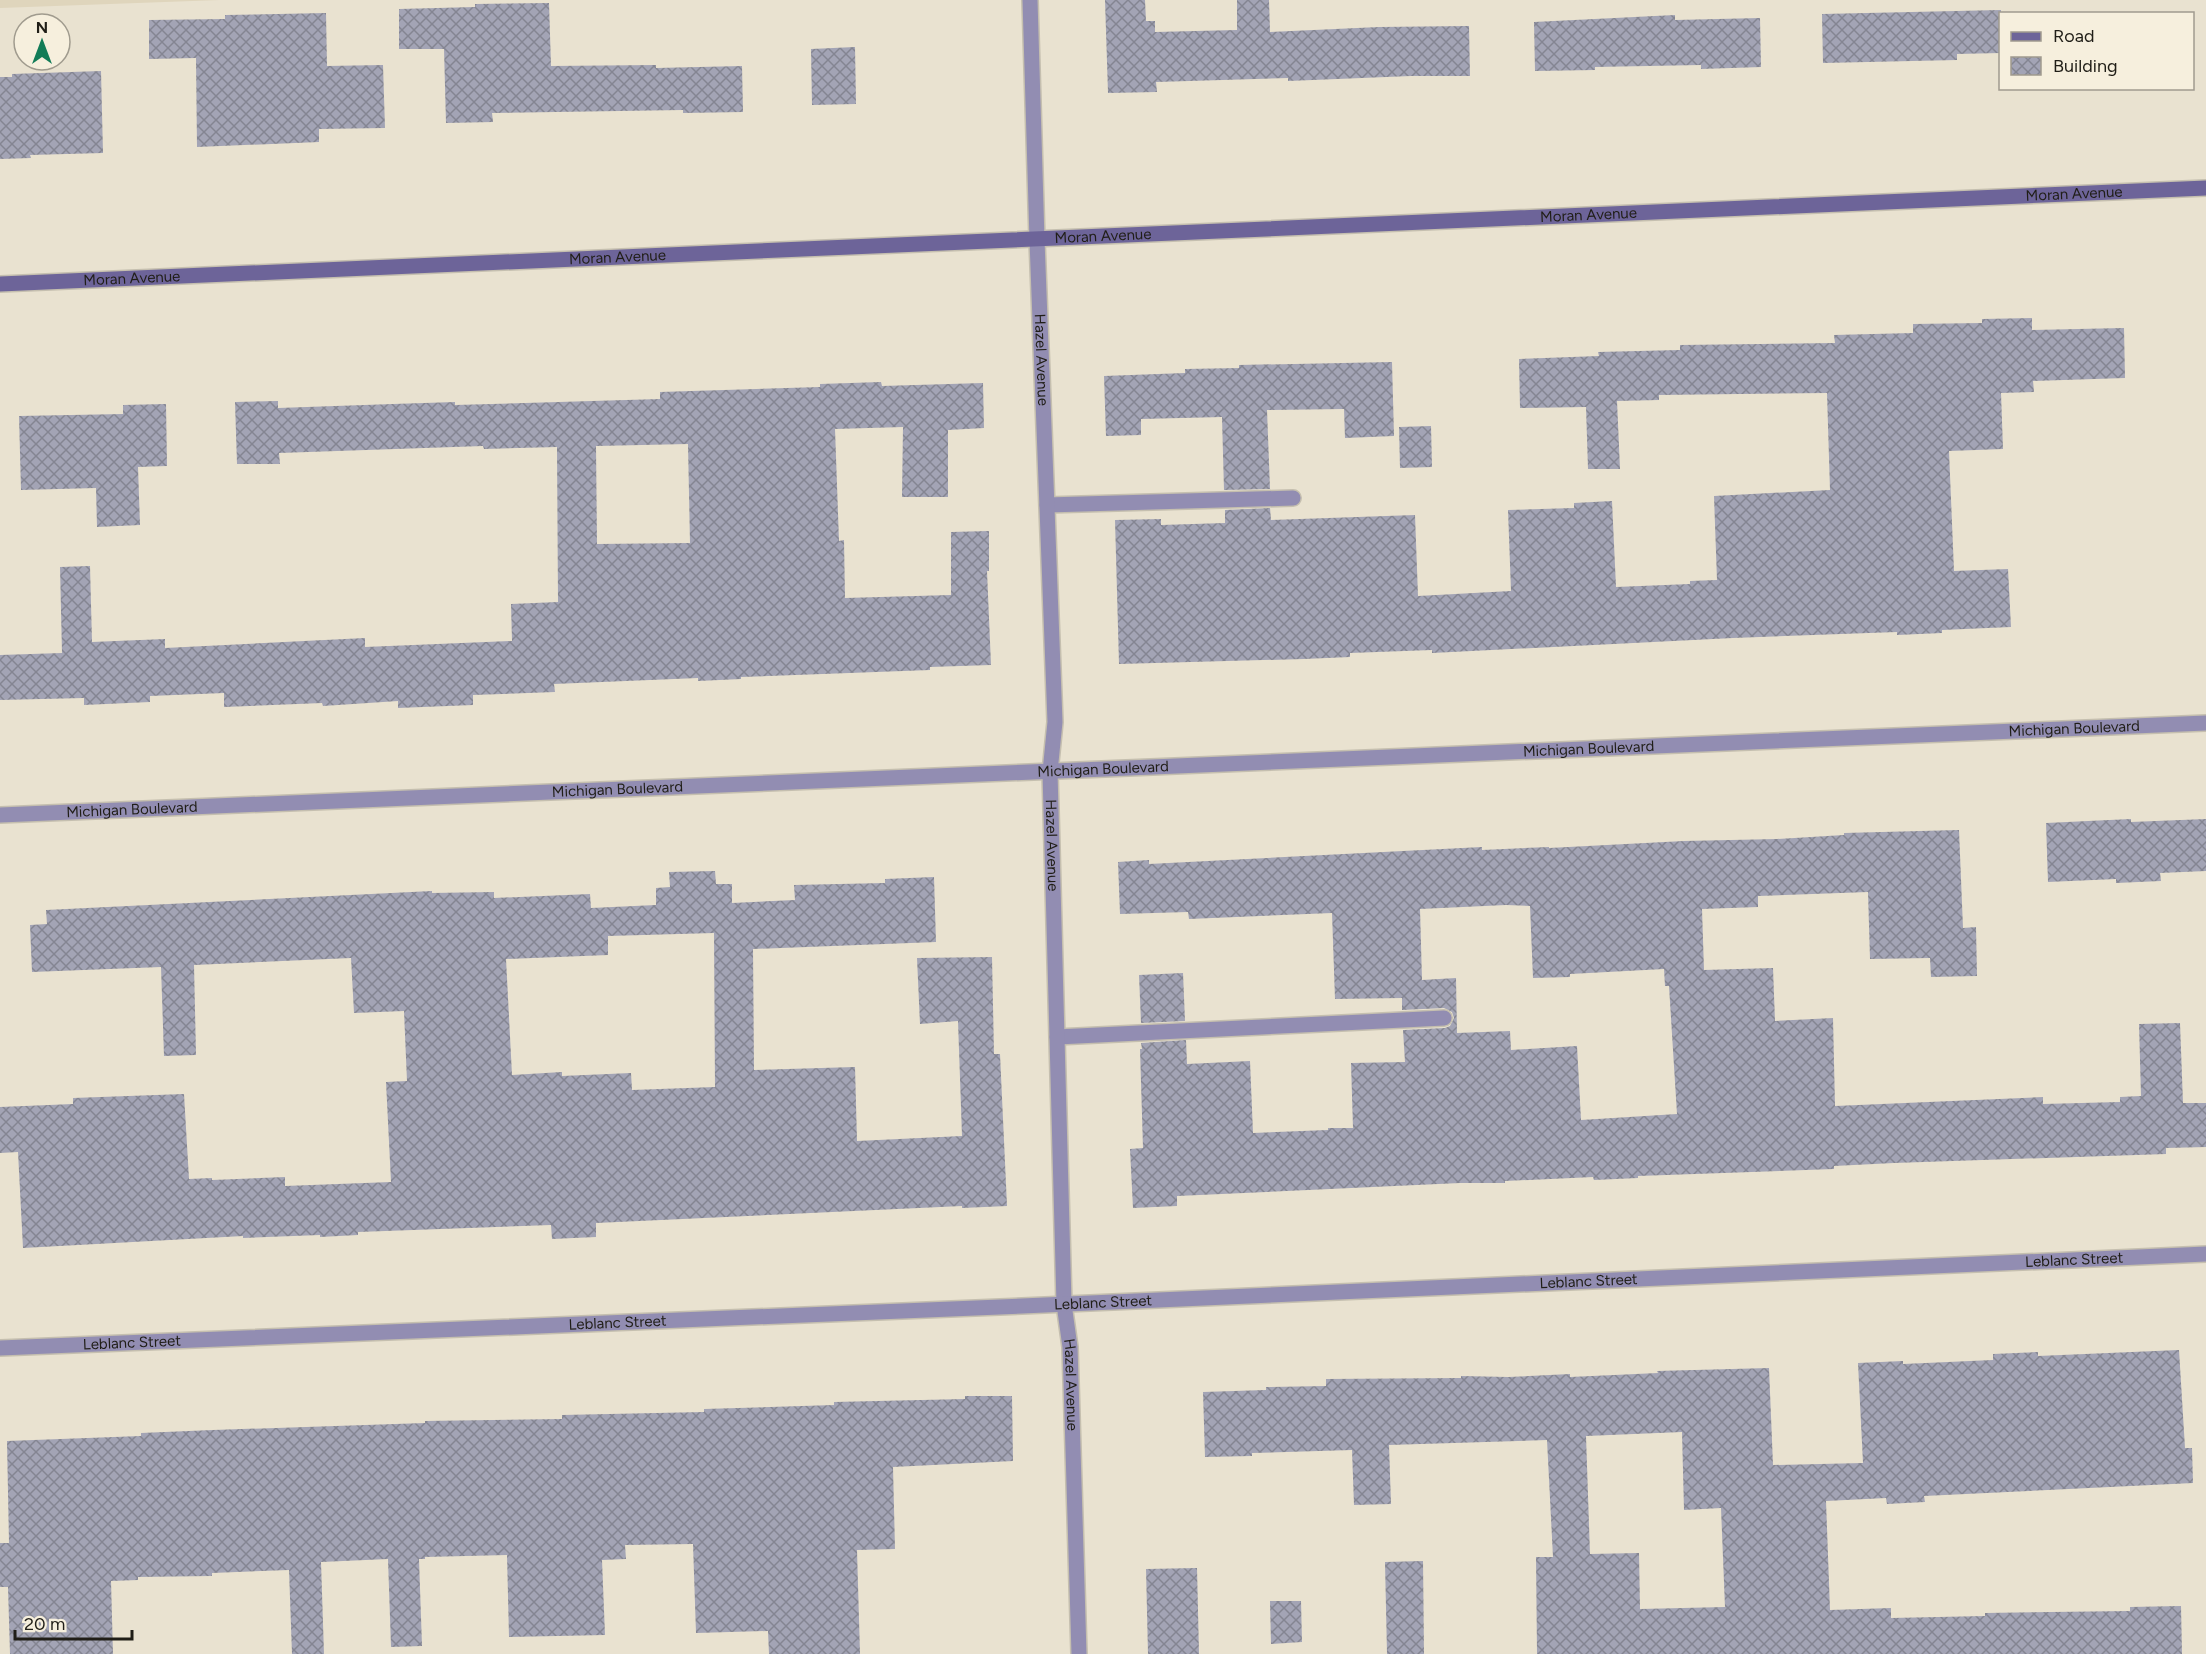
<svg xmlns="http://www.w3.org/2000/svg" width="2206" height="1654" font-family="Figtree,sans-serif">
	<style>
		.built { fill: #dfd5bc }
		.building { fill: url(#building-cross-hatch); fill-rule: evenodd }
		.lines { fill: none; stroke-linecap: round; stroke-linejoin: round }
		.lane-casing { stroke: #c5bfaf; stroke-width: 18 }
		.street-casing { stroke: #c5bfaf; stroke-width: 18 }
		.secondary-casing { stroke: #c5bfaf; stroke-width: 18 }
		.lane { stroke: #928db2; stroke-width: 15 }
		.street { stroke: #928db2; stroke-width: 15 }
		.secondary { stroke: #6d6499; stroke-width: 15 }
		.labels { text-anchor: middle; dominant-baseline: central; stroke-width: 4.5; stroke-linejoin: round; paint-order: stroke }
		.street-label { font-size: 15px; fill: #201e17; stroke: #f6efdd }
	</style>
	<defs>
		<pattern id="building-cross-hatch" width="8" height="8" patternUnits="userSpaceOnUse" patternTransform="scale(1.5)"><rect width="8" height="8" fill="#a3a4b5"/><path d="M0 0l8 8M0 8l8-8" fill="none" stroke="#848592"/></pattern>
	</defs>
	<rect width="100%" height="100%" fill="#e9e2d0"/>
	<path class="built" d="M0,0H220L0,8Z"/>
	<g class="building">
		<path d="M1105,0H1145L1146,21H1155V32L1237,30V0H1269L1270,32L1379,27L1469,26L1470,76H1411L1288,81V78L1156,82L1157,92L1108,93Z"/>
		<path d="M549,3L551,66L656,65V68L742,66L743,112L683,113V110L492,113L493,122L446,123L444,49H399V9L475,7V4Z"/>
		<path d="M2001,10V53L1957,54V60L1823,63L1822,14Z"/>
		<path d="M326,13L327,66L383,65L385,128L319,129V142L197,147L196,58L149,59V20L225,19V15Z"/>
		<path d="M1675,15V20L1760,18L1761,67L1701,69V65L1595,67V70L1535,71L1534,22Z"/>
		<path d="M855,47L856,104L812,105L811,49Z"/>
		<path d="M101,71L103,153L30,155L31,158L0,159V77H12V74Z"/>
		<path d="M2032,318V330L2124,328L2125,378L2033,381L2034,392L2001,393L2003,449L1949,451L1954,571L2008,569L2011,627L1942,630V633L1897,635V632L1733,638L1432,653V650L1350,653V657L1304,659L1119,664L1115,520L1161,519V525L1225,523V510L1270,508L1271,520L1415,515L1418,596L1511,591L1508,510L1574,508V503L1612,501L1616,587L1690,584V581L1717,580L1714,496L1830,490L1827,393L1659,395V400L1617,401L1620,469H1588L1586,407L1520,408L1519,359L1599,356L1598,352L1680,350V345L1835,343L1834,335L1913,333V324L1982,323V319Z"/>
		<path d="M1392,362L1394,436L1345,438L1344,409L1267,410L1270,489L1224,490L1222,417L1141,419V435L1106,436L1104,376L1185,373V369L1239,368V365Z"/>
		<path d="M881,382L882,386L983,383L984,428L948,430V497H902L903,427L835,429L839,541L844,540L845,598L951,595V532L989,531V571H987L991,665L930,667V670L741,677V679L698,681V678L554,684L555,692L473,695V705L398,708V701L323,706L322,703L224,707V693L150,696V702L84,705V698L0,700V655L62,653L60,567L90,566L92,642L165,639V648L365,638V647L512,641L511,604L558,602L557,447L484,449L483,446L279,453L280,464H237L235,402L278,401V408L393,404L455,402V405L660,399V392L820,387V384ZM688,444L690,543L597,544L596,446Z"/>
		<path d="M166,404L167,466L138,467L140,525L97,527L96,488L21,490L19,416L123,414V405Z"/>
		<path d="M1431,426L1432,467L1400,468L1399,427Z"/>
		<path d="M2131,819V822L2206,819V871L2160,873L2161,881L2116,883V879L2048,882L2046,823Z"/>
		<path d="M1959,830L1963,928L1976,927L1977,976L1931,977L1930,958L1870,959L1868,892L1758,896V907L1702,909L1704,970L1773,968L1775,1021L1833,1018L1835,1106L2043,1097V1104L2120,1102V1097L2141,1096L2139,1024L2180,1023L2183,1103H2206V1147L2166,1148V1154L1894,1163L1834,1166V1169L1638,1176V1178L1594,1180L1593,1177L1505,1181V1183H1460L1177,1196V1206L1133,1208L1130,1149L1143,1148L1140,1049H1142L1141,1043L1186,1040L1187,1064L1250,1061L1253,1133L1328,1130V1128H1353L1351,1063L1405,1062L1403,1030L1445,1028L1450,1026L1454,1018L1452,1012L1444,1008L1402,1010V998L1335,999L1332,913L1189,919L1188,912L1120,914L1118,862L1149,860V864L1482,847V850L1549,847V848L1684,841L1777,839L1844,835V833ZM1506,905L1530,906L1533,978L1570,977V974L1664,969L1665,986H1669L1677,1114L1581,1120L1577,1046L1511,1050L1510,1031L1457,1033L1456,978L1422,980L1420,909Z"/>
		<path d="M715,871L716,884H732V903L795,900L794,885L885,883V879L934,877L936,942L753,949L754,1070L855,1067L857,1141L962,1136L958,1021L920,1024L917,958L992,957L994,1054H1000L1007,1206L962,1208V1206L596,1223V1237L552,1239L551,1225L358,1232V1235L320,1237V1235L243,1238V1236L23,1248L18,1152L0,1153V1107L73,1104V1098L184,1094L189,1179L212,1178V1180L285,1177V1186L391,1182L386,1082L407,1081L404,1011L354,1013L351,958L194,965L196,1055L164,1056L161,967L32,972L30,925L47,924L46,910L432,891V893L494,892V898L590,894L591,908L656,905V888L670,887L669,872ZM714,933L715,1087L632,1090L631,1073L562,1076V1072L512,1075L506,959L608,955V936Z"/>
		<path d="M1183,973L1185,1021L1141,1023L1139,975Z"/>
		<path d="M2179,1350L2185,1448H2192L2193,1483L1924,1496L1925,1502L1887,1504L1886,1498L1826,1501L1830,1610L1891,1608V1618L1985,1616V1613L2130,1611V1607L2181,1606L2182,1654H1537L1536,1557H1553L1547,1440L1389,1445L1391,1504L1354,1505L1352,1450L1252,1453V1456L1205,1457L1203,1392L1266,1390V1387L1326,1386V1379L1461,1378V1376L1508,1377L1570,1374V1377L1658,1373L1657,1371L1769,1368L1773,1465L1863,1463L1858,1363L1903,1361V1364L1993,1360V1354L2038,1352V1356ZM1682,1432L1684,1510L1721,1508L1725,1607L1640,1609L1639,1553L1590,1554L1586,1436Z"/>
		<path d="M965,1396H1012L1013,1461L893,1467L895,1549L857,1550L860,1654H769L768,1631L696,1633L693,1544L625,1545L626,1559L602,1560L605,1635L509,1637L507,1555L425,1557V1559H419L422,1646L391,1647L388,1559L321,1562L324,1654H292L289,1570L212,1573V1576L138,1577V1580L111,1581L113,1654H10L8,1587H0V1543H9L7,1441L141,1436V1433L213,1430L425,1423V1421L562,1419V1415L704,1412V1409L834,1405V1402L965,1399Z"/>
		<path d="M1423,1561L1424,1654H1387L1385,1562Z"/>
		<path d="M1197,1568L1199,1654H1148L1146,1569Z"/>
		<path d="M1270,1601H1301L1302,1642L1271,1644Z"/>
	</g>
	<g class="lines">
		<defs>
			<g id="lane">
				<path d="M1047,505L1293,498"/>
				<path d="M1057,1037L1444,1018"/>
			</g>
			<g id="street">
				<path id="s1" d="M1030,0L1037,240L1055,722L1050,772L1064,1304L1070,1347L1079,1654"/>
				<path id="s2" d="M0,815L2206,723"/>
				<path id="s3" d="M0,1348L1022,1306L2206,1254"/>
			</g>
			<g id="secondary">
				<path id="s4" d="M0,284L2206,188"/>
			</g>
		</defs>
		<use href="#lane" class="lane-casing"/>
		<use href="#street" class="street-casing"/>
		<use href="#secondary" class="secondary-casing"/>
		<use href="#lane" class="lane"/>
		<use href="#street" class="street"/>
		<use href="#secondary" class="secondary"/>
	</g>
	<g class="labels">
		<g class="street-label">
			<text stroke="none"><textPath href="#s4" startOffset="2076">Moran Avenue</textPath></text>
			<text stroke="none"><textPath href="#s4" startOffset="1590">Moran Avenue</textPath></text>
			<text stroke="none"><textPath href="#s4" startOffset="1104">Moran Avenue</textPath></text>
			<text stroke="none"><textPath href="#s4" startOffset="618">Moran Avenue</textPath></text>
			<text stroke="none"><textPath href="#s4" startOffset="132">Moran Avenue</textPath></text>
			<text stroke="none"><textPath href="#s1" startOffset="360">Hazel Avenue</textPath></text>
			<text stroke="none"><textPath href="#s2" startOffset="2076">Michigan Boulevard</textPath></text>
			<text stroke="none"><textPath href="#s2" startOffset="1590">Michigan Boulevard</textPath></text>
			<text stroke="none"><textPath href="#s2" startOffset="1104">Michigan Boulevard</textPath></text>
			<text stroke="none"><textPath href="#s2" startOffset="618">Michigan Boulevard</textPath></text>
			<text stroke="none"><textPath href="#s2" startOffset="132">Michigan Boulevard</textPath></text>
			<text stroke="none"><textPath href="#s1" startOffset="846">Hazel Avenue</textPath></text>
			<text stroke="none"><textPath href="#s3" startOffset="2076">Leblanc Street</textPath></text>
			<text stroke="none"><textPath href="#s3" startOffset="1590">Leblanc Street</textPath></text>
			<text stroke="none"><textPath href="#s3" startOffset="1104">Leblanc Street</textPath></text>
			<text stroke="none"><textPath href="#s3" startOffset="618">Leblanc Street</textPath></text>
			<text stroke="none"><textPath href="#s3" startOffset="132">Leblanc Street</textPath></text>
			<text stroke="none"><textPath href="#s1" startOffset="1386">Hazel Avenue</textPath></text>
		</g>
	</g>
	<rect x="1999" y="12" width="195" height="78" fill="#f6efdd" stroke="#a09b8e" stroke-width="1.5"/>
	<rect x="2011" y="32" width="30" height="9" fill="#6d6499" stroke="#a09b8e" stroke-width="1.5"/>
	<text x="2053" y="42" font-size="18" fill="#201e17">Road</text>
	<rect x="2011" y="57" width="30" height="18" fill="url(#building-cross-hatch)" stroke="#a09b8e" stroke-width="1.5"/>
	<text x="2053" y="72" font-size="18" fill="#201e17">Building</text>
	<g transform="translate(42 42)"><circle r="28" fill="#f6efdd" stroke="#a09b8e" stroke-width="1.5"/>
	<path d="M0-4.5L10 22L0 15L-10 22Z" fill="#127c57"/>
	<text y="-9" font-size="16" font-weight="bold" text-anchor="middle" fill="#201e17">N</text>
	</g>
	<path d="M15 1630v9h117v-9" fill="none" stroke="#201e17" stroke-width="3"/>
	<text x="24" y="1630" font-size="18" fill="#201e17" stroke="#f6efdd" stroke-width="4.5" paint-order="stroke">20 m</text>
</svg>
